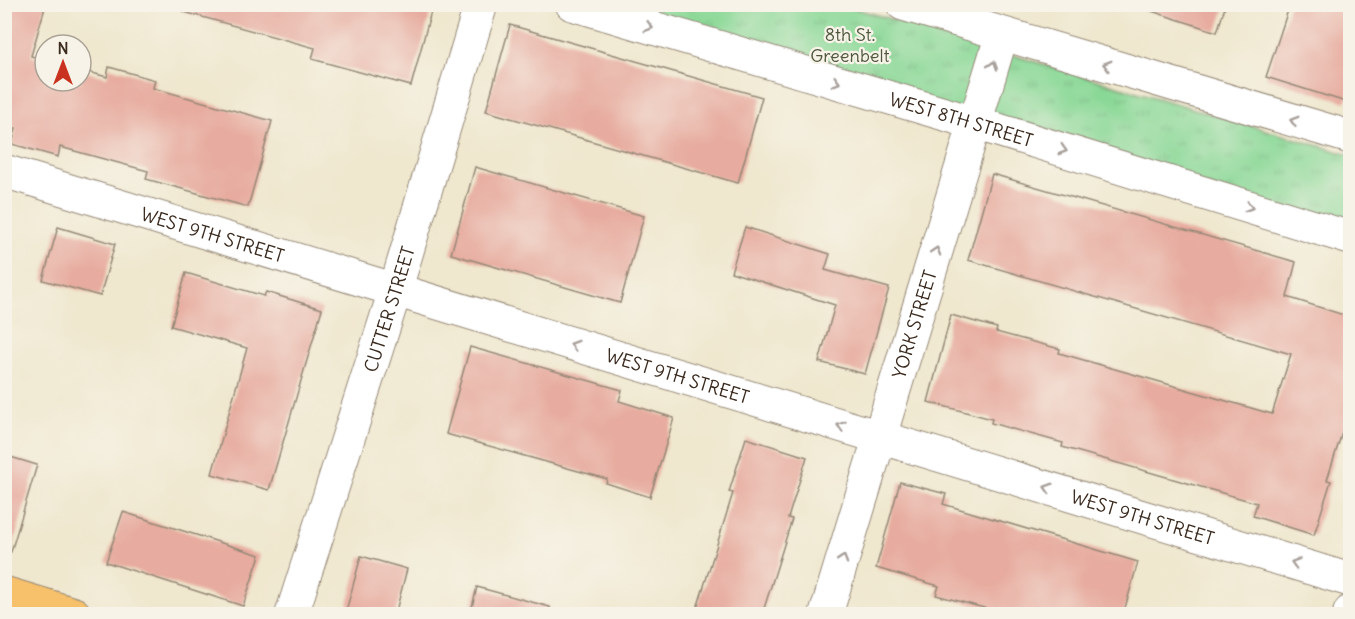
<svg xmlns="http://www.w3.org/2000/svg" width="1355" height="619" font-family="Delius,sans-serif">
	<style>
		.park { fill: url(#park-tufts); stroke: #62815a; stroke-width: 1.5 }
		.building { fill: #e7ab9f }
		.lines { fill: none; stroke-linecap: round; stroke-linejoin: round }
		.minor-casing { stroke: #958876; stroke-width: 35 }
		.major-casing { stroke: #958876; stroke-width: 35 }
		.minor { stroke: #fff; stroke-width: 33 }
		.major { stroke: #f7c06b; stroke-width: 33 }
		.oneway { stroke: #a79f9a }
		.labels { text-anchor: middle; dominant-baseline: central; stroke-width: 4.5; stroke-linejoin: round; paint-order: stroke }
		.park-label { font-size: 18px; fill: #4e563c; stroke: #f7f3e8 }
		.street-label { font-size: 18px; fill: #3b2a1e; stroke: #f7f3e8 }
	</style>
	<defs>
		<pattern id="park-tufts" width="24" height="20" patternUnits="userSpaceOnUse" patternTransform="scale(1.5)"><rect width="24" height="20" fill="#89d896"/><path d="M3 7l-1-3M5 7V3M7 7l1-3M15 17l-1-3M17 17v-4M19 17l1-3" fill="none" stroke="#77ba81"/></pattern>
	</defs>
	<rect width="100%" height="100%" fill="#f7f3e8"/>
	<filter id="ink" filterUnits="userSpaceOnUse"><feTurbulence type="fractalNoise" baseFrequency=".0167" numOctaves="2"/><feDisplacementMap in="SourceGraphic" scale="12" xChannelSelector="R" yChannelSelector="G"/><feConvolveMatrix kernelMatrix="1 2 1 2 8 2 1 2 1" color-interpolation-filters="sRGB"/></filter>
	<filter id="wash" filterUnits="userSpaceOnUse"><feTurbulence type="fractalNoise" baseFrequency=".008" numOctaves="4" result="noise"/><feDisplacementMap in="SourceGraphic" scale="24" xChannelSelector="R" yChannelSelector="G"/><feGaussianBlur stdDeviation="1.35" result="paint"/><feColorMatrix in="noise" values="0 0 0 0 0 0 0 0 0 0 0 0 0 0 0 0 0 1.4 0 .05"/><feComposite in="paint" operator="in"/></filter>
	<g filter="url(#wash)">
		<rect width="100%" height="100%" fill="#efe7ce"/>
		<path class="park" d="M582,5H843L1350,155V227Z"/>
		<g id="blocks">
			<g class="building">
				<path d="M4,4H46L31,56L45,60V81H81V70L107,77L109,67L155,80L153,88L272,121L248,207L146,179L148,171L60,147L58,157L12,144L16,128L4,125Z"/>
				<path d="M185,4H433L411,86L312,59L315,48L184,12Z"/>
				<path d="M1149,4H1226L1217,32L1148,10Z"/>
				<path d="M1290,4H1340L1350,8V86L1346,102L1266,77Z"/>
				<path d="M510,25L762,97L738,183L486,111Z"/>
				<path d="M475,167L644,216L620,303L451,254Z"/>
				<path d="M992,174L1296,262L1287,297L1350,317V421L1346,420L1327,480L1331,481L1314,535L1253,516L1257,503L1062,447L1063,443L991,423L992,419L928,402L951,315L997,328L996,332L1060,349L1059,353L1272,414L1291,354L968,260Z"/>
				<path d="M58,227L115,244L100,296L43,280Z"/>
				<path d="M745,227L830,254L825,270L889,288L865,374L819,362L835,305L731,272Z"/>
				<path d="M186,273L264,296L266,292L322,309L269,490L212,474L247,348L171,326Z"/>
				<path d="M470,347L622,390L619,401L674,418L650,497L606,483L607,479L446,434Z"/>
				<path d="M746,438L807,457L788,518L792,519L762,615H695L733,493L729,492Z"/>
				<path d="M4,455L37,465L11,552L4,551Z"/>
				<path d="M900,482L946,494L943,504L1138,562L1123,615H1010L936,595L939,586L876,568Z"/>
				<path d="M123,512L260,555L243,606L106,562Z"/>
				<path d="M361,556L407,569L395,615H345Z"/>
				<path d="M477,587L550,607L549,615H470Z"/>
			</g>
		</g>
	</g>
	<g filter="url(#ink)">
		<use href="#blocks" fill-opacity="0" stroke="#958876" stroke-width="1.5"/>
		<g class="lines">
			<defs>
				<g id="minor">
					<path id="s1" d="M572,4L975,123L1350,238"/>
					<path d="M903,4L1350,137"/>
					<path id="s2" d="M4,171L1350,580"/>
					<path id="s3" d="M292,614L395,291L481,4"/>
					<path id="s4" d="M826,614L1002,34"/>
					<path d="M1350,614V612"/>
				</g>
				<path id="major" d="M4,593L74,614"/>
			</defs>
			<use href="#minor" class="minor-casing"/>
			<use href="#major" class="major-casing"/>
			<use href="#minor" class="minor"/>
			<use href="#major" class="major"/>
		</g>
		<defs><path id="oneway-chevron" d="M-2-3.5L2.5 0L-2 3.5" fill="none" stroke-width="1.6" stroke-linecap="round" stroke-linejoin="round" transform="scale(1.5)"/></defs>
		<g class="oneway">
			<use href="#oneway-chevron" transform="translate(649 27) rotate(16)"/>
			<use href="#oneway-chevron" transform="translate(993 65) rotate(-72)"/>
			<use href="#oneway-chevron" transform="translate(1107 65) rotate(-164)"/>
			<use href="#oneway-chevron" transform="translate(836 82) rotate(16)"/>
			<use href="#oneway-chevron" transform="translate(1294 121) rotate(-164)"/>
			<use href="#oneway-chevron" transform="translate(1063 150) rotate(17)"/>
			<use href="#oneway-chevron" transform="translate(1249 207) rotate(17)"/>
			<use href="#oneway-chevron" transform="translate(936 251) rotate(-73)"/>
			<use href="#oneway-chevron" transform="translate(574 345) rotate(-163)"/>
			<use href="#oneway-chevron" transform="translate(841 426) rotate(-163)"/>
			<use href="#oneway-chevron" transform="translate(1048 488) rotate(-163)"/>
			<use href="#oneway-chevron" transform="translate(843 559) rotate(-73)"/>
			<use href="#oneway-chevron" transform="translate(1295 563) rotate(-163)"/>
		</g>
	</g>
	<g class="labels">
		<g class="park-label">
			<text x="850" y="34">8th St.<tspan x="850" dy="21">Greenbelt</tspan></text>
		</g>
		<g class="street-label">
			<text stroke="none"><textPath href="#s1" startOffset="406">WEST 8TH STREET</textPath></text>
			<text stroke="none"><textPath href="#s2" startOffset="218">WEST 9TH STREET</textPath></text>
			<text stroke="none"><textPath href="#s3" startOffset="320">CUTTER STREET</textPath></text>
			<text stroke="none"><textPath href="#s4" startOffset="303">YORK STREET</textPath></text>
			<text stroke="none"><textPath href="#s2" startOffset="704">WEST 9TH STREET</textPath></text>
			<text stroke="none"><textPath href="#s2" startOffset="1190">WEST 9TH STREET</textPath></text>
		</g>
	</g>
	<rect width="1355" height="619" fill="none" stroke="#f7f3e8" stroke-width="24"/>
	<g transform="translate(63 63)"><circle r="28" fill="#f7f3e8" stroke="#aca397" stroke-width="1.5"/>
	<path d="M0-4.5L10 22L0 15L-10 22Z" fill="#c8321e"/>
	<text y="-9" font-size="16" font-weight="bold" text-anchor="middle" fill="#3b2a1e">N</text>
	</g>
</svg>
